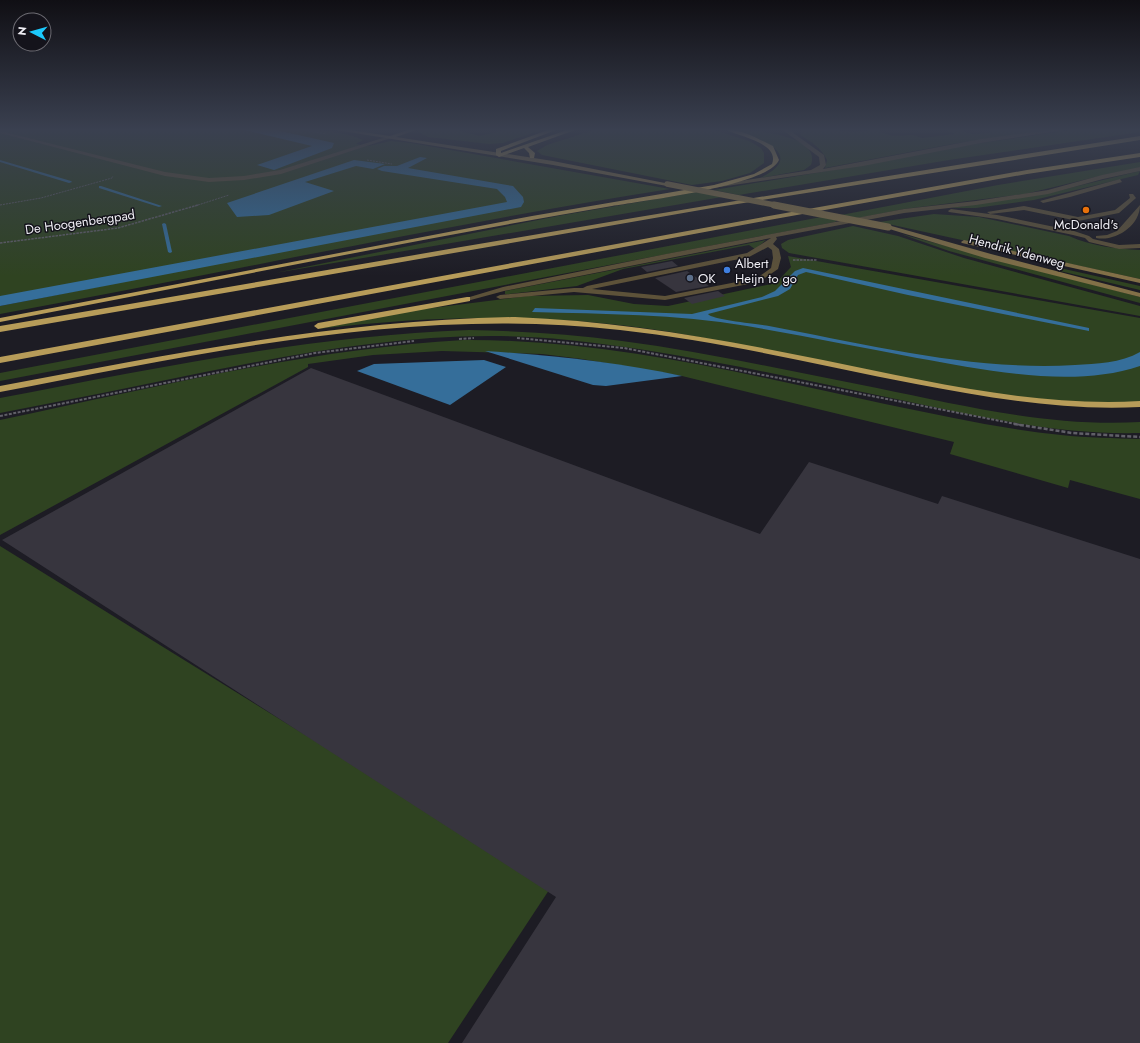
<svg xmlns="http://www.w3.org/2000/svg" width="1140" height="1043" font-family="Jost,sans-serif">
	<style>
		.green { fill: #2f4321 }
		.water { fill: #356e9a }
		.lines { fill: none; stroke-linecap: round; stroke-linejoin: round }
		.stream { fill: #356e9a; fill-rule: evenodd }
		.building { fill: #37353e }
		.path-far3 { stroke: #605f67; stroke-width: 1; stroke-dasharray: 2 1; stroke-linecap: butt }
		.path-far2 { stroke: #605f67; stroke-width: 1.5; stroke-dasharray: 2.5 1; stroke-linecap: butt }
		.path-far1 { stroke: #605f67; stroke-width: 2; stroke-dasharray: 3 1.5; stroke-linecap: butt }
		.path { stroke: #605f67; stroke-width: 2.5; stroke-dasharray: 4 2; stroke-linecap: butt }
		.lane { fill: #5d5239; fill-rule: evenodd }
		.street { fill: #5d5239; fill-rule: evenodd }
		.secondary { fill: #827047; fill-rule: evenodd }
		.highway { fill: #b79c59; fill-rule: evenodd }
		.secondary-bridge-far1 { stroke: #827047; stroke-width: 5.5 }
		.secondary-bridge { stroke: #827047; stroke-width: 7 }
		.food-dot { fill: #e8710a; stroke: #14131b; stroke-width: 1.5 }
		.shop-dot { fill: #3f7fe0; stroke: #14131b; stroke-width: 1.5 }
		.service-dot { fill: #5c6f8a; stroke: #14131b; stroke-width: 1.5 }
		.labels { text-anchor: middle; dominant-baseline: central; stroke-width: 3; stroke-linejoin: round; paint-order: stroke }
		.far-street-label { font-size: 13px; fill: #efeef4; stroke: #14131b }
		.far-poi-label { font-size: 13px; fill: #efeef4; stroke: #14131b; text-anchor: start }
	</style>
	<rect width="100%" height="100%" fill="#1d1c24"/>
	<g class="green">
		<path d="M0,130H265L298,135L276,130C304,130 337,128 363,140L356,144L368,146L391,141L411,143L670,189C446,224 224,273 0,314V306L510,206L0,299Z"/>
		<path d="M421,130H456L480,136L505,130H541L503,143L489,144L428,137L419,132Z"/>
		<path d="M594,130H714L749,141L761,148L764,153V163L750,173L722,181L692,185L542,155L537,151L547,145Z"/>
		<path d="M733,130C751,130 822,134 811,165L804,170L760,178C808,155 760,138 733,130Z"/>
		<path d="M802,130C813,130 824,129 834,130C846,132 857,133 868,131L867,130H880L878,131L892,136L913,135L922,138L955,134L946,130H966L963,131L972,134L990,133V131L993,130H1048L952,144L825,168L827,160C821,148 812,142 800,135Z"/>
		<path d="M1071,130H1140V132L949,160L739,195L714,190L863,165L955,147Z"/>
		<path d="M1140,162V168L1108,174L1025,194L904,209L858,218L841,215L998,185Z"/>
		<path d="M1140,171L1138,175L1034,200L976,208H951L1053,192Z"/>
		<path d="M697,192L722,197L275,273L558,216Z"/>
		<path d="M934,214L979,217L1069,236C1091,246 1117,249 1140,250V279L879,222Z"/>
		<path d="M821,217L837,220L835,222L0,381V373Z"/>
		<path d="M853,226L898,236L964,258L1140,306V316L789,253L782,248L781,244L788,240Z"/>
		<path d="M901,234L1140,297V303L949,251Z"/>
		<path d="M766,240L755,249L749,245L623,269L577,286L509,294H505V291Z"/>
		<path d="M788,256L1140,318V403C1057,406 977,392 896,376C821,361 746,345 671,332C552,313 437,315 318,329L416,310L528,296L588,295L634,304L668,306L776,283L791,267Z"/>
		<path d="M1060,268L1140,286V290L1060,271Z"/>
		<path d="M469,330C520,331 571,334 622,341C707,352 792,372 877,388C964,406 1051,427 1140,422V433C1063,435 985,418 910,402C797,379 683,352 568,340C445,327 325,348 205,372C137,386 68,400 0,413V398C155,368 310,336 469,330Z"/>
		<path d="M464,340C606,339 746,374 885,404C943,416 1002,429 1061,435C1087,438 1114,438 1140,439V499L1070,480L1068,488L950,454L954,442L682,376L582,359L542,354L442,351L373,355L308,364V367L0,535V420C153,388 307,349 464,340Z"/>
		<path d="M0,546L551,887L448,1043H0Z"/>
	</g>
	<g class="water">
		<path d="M245,130H276L334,143L332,148L274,170L257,165L312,146Z"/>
		<path d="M420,157L427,158L408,168L513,186L523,197L524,202L521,207L0,306V296L507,202L505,197L497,189L382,171L377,169L384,166H397Z"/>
		<path d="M354,160L385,164L373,169L356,166L305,182L334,191L269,215L237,217L227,203Z"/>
		<path d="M803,268L1089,328V331L908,295L806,272L798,275L790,289L778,296L708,314C712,320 759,324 769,326C870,345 972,371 1075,365C1096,364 1121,363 1140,352V366C1072,389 986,370 917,358C861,347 804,336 747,326C676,314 604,314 532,312L535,308L692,314L762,297L775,291L795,271Z"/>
		<path d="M485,351C551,355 617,362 682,376L606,386L593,385Z"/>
		<path d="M484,360L506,367L450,405L357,371L374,364Z"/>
	</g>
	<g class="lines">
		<g class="stream">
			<path d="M0,160L71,181L72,182L69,183L0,162Z"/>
			<path d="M99,186H101L162,206L159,207L99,188Z"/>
			<path d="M164,223L166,224L172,252L170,253L168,252L162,224Z"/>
		</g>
	</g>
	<g class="building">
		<path d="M672,261L678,266L647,272L641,267Z"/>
		<path d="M687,271L709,286L676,292L655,278Z"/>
		<path d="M718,291L725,296L692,304L684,298Z"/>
		<path d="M311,368L760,534L809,462L938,504L942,496L1140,559V1043H462L556,897L2,540Z"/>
	</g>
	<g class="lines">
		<g class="path-far3">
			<path d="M305,130L326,134"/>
			<path d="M367,160L392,164"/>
			<path d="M0,205L41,198L112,178L113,176"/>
			<path d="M195,206L229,195"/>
		</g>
		<g class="path-far2">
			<path d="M0,243L118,228L198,205"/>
			<path d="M793,260H817"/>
		</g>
		<g class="path-far1">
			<path d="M517,338L624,348L1021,425"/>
			<path d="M459,339L474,338"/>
			<path d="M0,416L315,353L414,341"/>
		</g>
		<path class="path" d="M1014,424L1072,433L1140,437"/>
		<g class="lane">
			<path d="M783,130H789L824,155L826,165L823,169L981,139L1049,130H1065L981,143L863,166L713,188L712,187L715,185L811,170L820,165L819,157Z"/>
			<path d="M1140,167V171L1103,179L1048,194L976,205L904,213L776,237L777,239L773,244L779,249L781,258L778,269L759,282L665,300L574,292L500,299L496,297L500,295L574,288H583L587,286L747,253L771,238L504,291L467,301L463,299L503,287L666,254L904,209L976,201L1048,190L1102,175ZM768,247L772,250L773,258L771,268L757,278L665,296L592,289L749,257Z"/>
			<path d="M1120,179L1122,182L1070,197L1043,203L1040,201Z"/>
			<path d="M1129,194H1133L1136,198L1119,213L1078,221L1024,210L990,214L987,212L1024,206L1078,217L1115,210L1130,198Z"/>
			<path d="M1140,205C1140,226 1115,242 1096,238V236L1107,235L1117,231Z"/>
			<path d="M951,209L997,215L1074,231L1089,236L1093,239L1119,245L1140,244V248L1119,249L1089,242L1085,238L1073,235L997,219L949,212L948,211Z"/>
		</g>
		<path class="street" d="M0,131L165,172L209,178L244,176L280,170L386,137L391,138L281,174L244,180L209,182L165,176L0,133Z"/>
		<g class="secondary">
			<path d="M336,130H350L390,136L408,130H416L396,137L553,161L670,184L667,186L553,165Z"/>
			<path d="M888,225L991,254L1140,293V297L985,258L886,228L885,227Z"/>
			<path d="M964,240L1140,279V283L962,243L961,242Z"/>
		</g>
		<g class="highway">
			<path d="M548,130H556L501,151V153L567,130H575L528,147L535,153L534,158H530L529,153L524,148L499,157L496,155V149Z"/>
			<path d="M727,130C744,130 758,139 773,146L779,160C768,186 641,201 612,206C407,241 204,283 0,322V318L532,216L714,185L754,174L772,164C780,143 740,137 727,130Z"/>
			<path d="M1140,136V140L712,208L0,332V326C380,261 759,195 1140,136Z"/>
			<path d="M1140,153V157L1027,174L769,220L0,363V357L769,216L1027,170Z"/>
			<path d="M467,297H470V301L318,329L314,326L318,323Z"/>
			<path d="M515,317C619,321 720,339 823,360C927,381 1033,407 1140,401V407C1064,411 991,398 916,384C818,365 720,341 620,330C413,306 203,353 0,392V386C170,354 341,320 515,317Z"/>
		</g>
		<path class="secondary-bridge-far1" d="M667,184L780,206"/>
		<path class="secondary-bridge" d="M774,205L888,227"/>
	</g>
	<linearGradient id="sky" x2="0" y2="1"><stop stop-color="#100f14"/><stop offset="0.47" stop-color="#3a4050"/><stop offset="1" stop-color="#3a4050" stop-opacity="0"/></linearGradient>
	<rect width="1140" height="276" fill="url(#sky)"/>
	<circle class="food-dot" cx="1086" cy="210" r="4"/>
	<circle class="shop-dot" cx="727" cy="270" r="4"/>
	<circle class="service-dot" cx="690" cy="278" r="4"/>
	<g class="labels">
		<g class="far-street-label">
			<text transform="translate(80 222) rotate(-8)">De Hoogenbergpad</text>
			<text transform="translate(1017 251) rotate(15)">Hendrik Ydenweg</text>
		</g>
		<g class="far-poi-label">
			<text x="1086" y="224" text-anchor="middle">McDonald's</text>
			<text x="735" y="263">Albert<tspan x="735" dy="15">Heijn to go</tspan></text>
			<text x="698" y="278">OK</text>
		</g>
	</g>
	<g transform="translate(32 32) rotate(276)"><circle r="19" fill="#14131b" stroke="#6c6b72"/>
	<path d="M0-3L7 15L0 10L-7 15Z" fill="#1cc9fc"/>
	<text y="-6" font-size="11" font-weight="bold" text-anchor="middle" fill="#efeef4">N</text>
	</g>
</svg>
